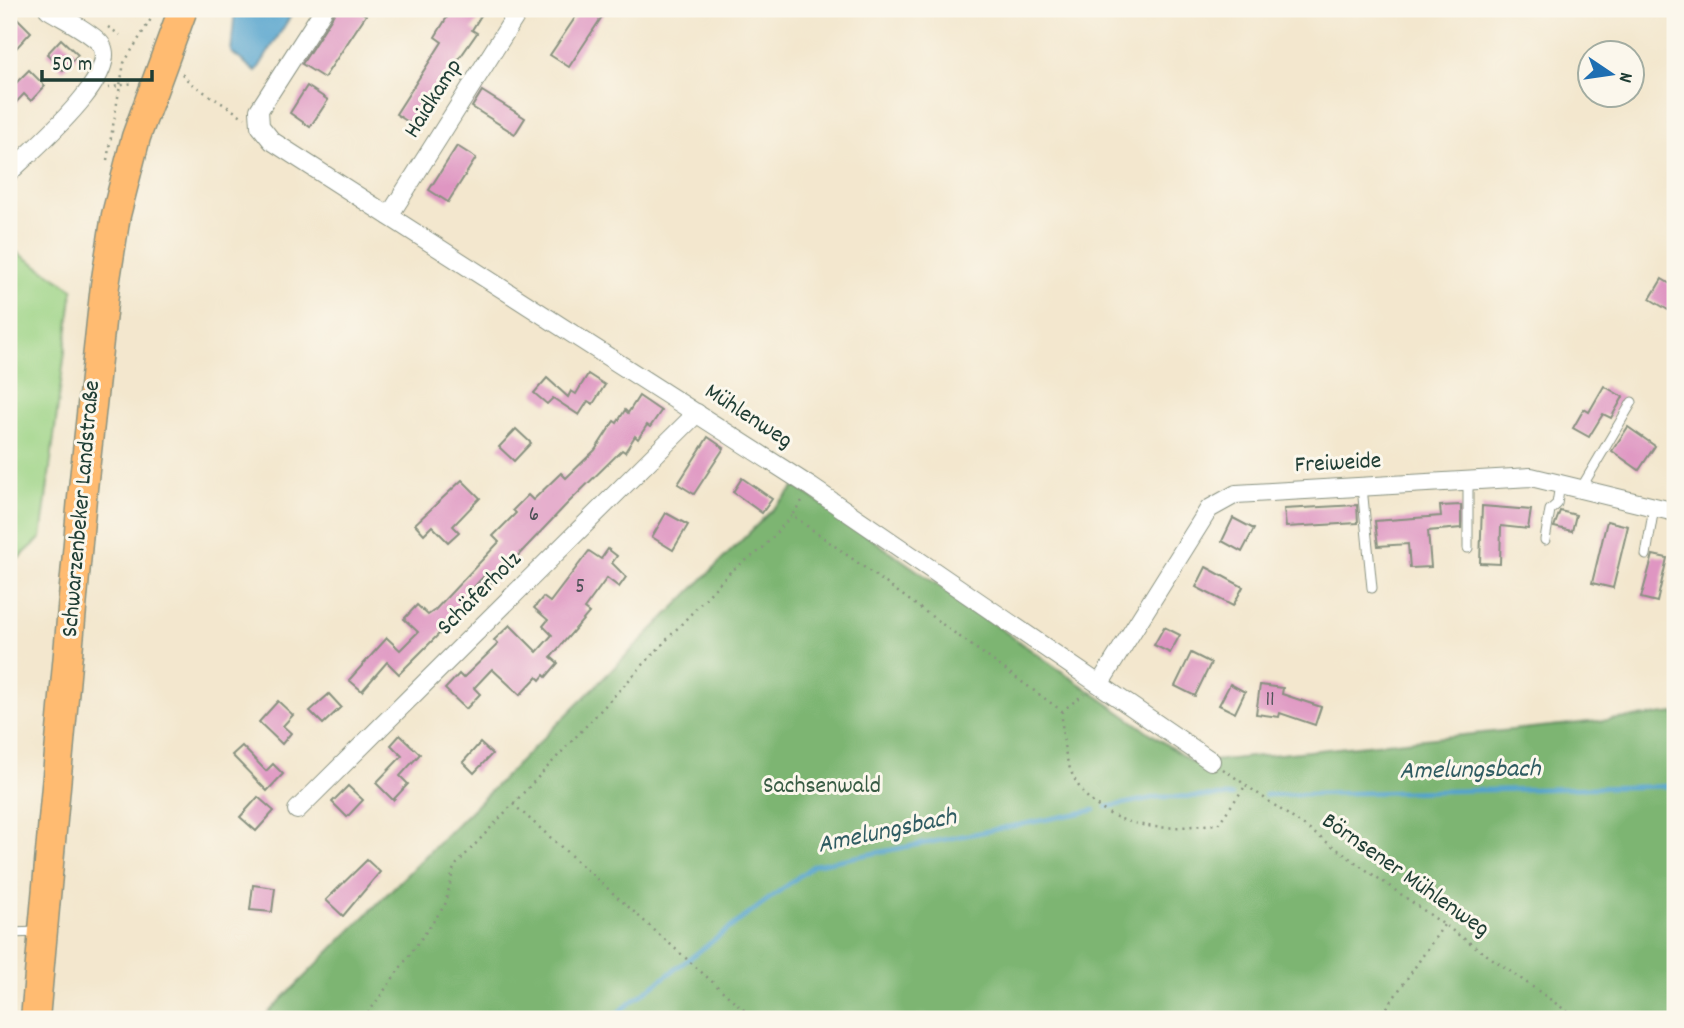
<svg xmlns="http://www.w3.org/2000/svg" width="1684" height="1028" font-family="Dekko,sans-serif">
	<style>
		.green { fill: #9cd385; stroke: #5e885c; stroke-width: 2 }
		.forest { fill: #7db572; stroke: #4e7953; stroke-width: 2 }
		.water { fill: #53a3cd; stroke: #397080; stroke-width: 2 }
		.lines { fill: none; stroke-linecap: round; stroke-linejoin: round }
		.stream { stroke: #53a3cd; stroke-width: 4.5 }
		.building { fill: #df96c2 }
		.lane-casing { stroke: #899281; stroke-width: 11 }
		.street-casing { stroke: #899281; stroke-width: 20 }
		.primary-casing { stroke: #899281; stroke-width: 31 }
		.path { stroke: #899281; stroke-width: 2.5; stroke-dasharray: 2 5; stroke-linecap: butt }
		.lane { stroke: #fff; stroke-width: 9 }
		.street { stroke: #fff; stroke-width: 18 }
		.primary { stroke: #ffbb71; stroke-width: 28 }
		.labels { text-anchor: middle; dominant-baseline: central; stroke-width: 6; stroke-linejoin: round; paint-order: stroke }
		.number-label { font-size: 21px; fill: #4f5358 }
		.street-label { font-size: 24px; fill: #1f3d34; stroke: #fbf7ec }
		.park-label { font-size: 24px; fill: #385b44; stroke: #fbf7ec }
		.water-label { font-size: 26px; font-style: italic; fill: #2f5c62; stroke: #fbf7ec }
	</style>
	<rect width="100%" height="100%" fill="#fbf7ec"/>
	<filter id="ink" filterUnits="userSpaceOnUse"><feTurbulence type="fractalNoise" baseFrequency=".0143" numOctaves="2"/><feDisplacementMap in="SourceGraphic" scale="14" xChannelSelector="R" yChannelSelector="G"/><feConvolveMatrix kernelMatrix="1 2 1 2 8 2 1 2 1" color-interpolation-filters="sRGB"/></filter>
	<filter id="wash" filterUnits="userSpaceOnUse"><feTurbulence type="fractalNoise" baseFrequency=".00686" numOctaves="4" result="noise"/><feDisplacementMap in="SourceGraphic" scale="28" xChannelSelector="R" yChannelSelector="G"/><feGaussianBlur stdDeviation="1.57" result="paint"/><feColorMatrix in="noise" values="0 0 0 0 0 0 0 0 0 0 0 0 0 0 0 0 0 1.4 0 .05"/><feComposite in="paint" operator="in"/></filter>
	<g filter="url(#wash)">
		<rect width="100%" height="100%" fill="#f3e7ce"/>
		<path class="green" d="M9,247L73,289L41,538L9,567Z"/>
		<path class="forest" d="M796,486L1193,763L1675,713V1019H262Z"/>
		<path class="water" d="M235,9H295L256,72L231,52Z"/>
		<g class="lines">
			<g class="stream">
				<path d="M1265,795L1675,786"/>
				<path d="M1107,807L1158,797L1232,796"/>
				<path d="M609,1019L814,865L1095,810"/>
			</g>
		</g>
		<g id="blocks">
			<g class="building">
				<path d="M337,9H356L366,15L324,78L302,64Z"/>
				<path d="M452,9H485L472,30L477,33L413,125L396,114L442,42L435,37Z"/>
				<path d="M581,9H607L569,67L550,55Z"/>
				<path d="M17,18L31,32L9,56V26Z"/>
				<path d="M61,39L78,55L63,70L47,54Z"/>
				<path d="M29,70L45,86L31,101L24,94L9,110V90Z"/>
				<path d="M307,86L328,100L310,127L290,113Z"/>
				<path d="M482,91L525,118L515,134L472,107Z"/>
				<path d="M457,146L476,158L448,202L429,190Z"/>
				<path d="M1662,279L1675,287V299L1668,310L1650,299Z"/>
				<path d="M588,374L605,385L593,404L588,401L579,415L553,398L547,404L534,393L547,378L568,397L571,391L576,394Z"/>
				<path d="M1604,386L1623,397L1611,418L1603,414L1589,437L1573,428L1584,409L1589,412Z"/>
				<path d="M639,396L661,411L650,427L647,425L638,439L635,436L625,452L622,450L566,505L492,583L484,576L473,588L479,594L399,674L387,662L362,691L349,680L387,638L400,650L418,632L404,619L417,605L428,615L435,610L499,542L493,536L516,513L513,510L528,495L533,500L561,473L566,478L595,450L614,421L617,423L625,410L628,413Z"/>
				<path d="M1628,427L1655,446L1639,470L1612,451Z"/>
				<path d="M516,429L531,443L514,461L499,447Z"/>
				<path d="M708,437L724,448L694,494L678,484Z"/>
				<path d="M742,478L772,499L762,513L733,492Z"/>
				<path d="M462,480L480,498L453,526L459,532L448,542L432,526L424,534L415,524Z"/>
				<path d="M1357,505L1358,523L1286,527L1284,509Z"/>
				<path d="M1461,505V528L1428,531L1431,567L1410,568L1408,544L1378,546L1375,521L1441,516L1440,506Z"/>
				<path d="M1482,506L1531,510L1528,529L1501,526L1500,564L1480,563Z"/>
				<path d="M1560,511L1576,515L1572,531L1554,527Z"/>
				<path d="M666,513L688,525L673,550L652,537Z"/>
				<path d="M1233,518L1254,529L1242,552L1222,541Z"/>
				<path d="M1607,521L1628,526L1613,588L1592,583Z"/>
				<path d="M608,549L617,556L612,563L626,577L619,587L607,578L584,609L589,613L551,657L558,663L546,677L544,675L540,680L537,677L520,695L492,669L474,688L480,694L466,709L445,689L459,674L463,678L498,644L494,640L510,625L537,652L552,635L543,626L548,620L534,608L543,597L550,602L589,551L601,559Z"/>
				<path d="M1653,555L1667,558L1657,602L1641,598Z"/>
				<path d="M1206,567L1243,587L1233,606L1196,587Z"/>
				<path d="M1164,627L1180,635L1170,653L1154,645Z"/>
				<path d="M1191,653L1211,663L1195,696L1175,686Z"/>
				<path d="M1230,684L1245,692L1235,713L1219,705Z"/>
				<path d="M1260,685L1283,688L1282,694L1321,707L1315,725L1280,713L1279,717L1256,714Z"/>
				<path d="M329,694L341,707L323,724L310,711Z"/>
				<path d="M278,701L293,715L283,726L291,733L282,744L259,722Z"/>
				<path d="M400,735L420,754L400,776L408,784L393,800L376,783L402,756L391,745Z"/>
				<path d="M480,743L492,754L474,773L463,762Z"/>
				<path d="M242,746L266,771L273,764L283,774L267,791L232,755Z"/>
				<path d="M348,786L363,800L347,817L332,802Z"/>
				<path d="M258,797L274,811L256,831L240,817Z"/>
				<path d="M367,860L380,872L343,916L326,900Z"/>
				<path d="M253,885L275,888L272,912L250,910Z"/>
			</g>
		</g>
	</g>
	<g filter="url(#ink)">
		<use href="#blocks" fill-opacity="0" stroke="#899281" stroke-width="2"/>
		<g class="lines">
			<defs>
				<g id="lane">
					<path d="M1468,481V548"/>
					<path d="M1362,487L1372,588"/>
					<path d="M1580,490L1632,402"/>
					<path d="M1545,540L1550,510L1557,504L1560,484"/>
					<path d="M1646,555L1654,507"/>
					<path d="M9,933L39,932"/>
				</g>
				<g id="street">
					<path d="M324,9L259,110L260,126L272,141L811,487L1211,761"/>
					<path d="M9,173C29,152 127,72 99,42C86,29 64,19 48,9"/>
					<path d="M389,216L520,9"/>
					<path d="M1100,683L1209,509L1236,494L1531,477L1675,512"/>
					<path d="M297,810L697,413"/>
				</g>
				<path id="primary" d="M35,1019L82,498L105,285L116,215L136,137L183,9"/>
			</defs>
			<use href="#lane" class="lane-casing"/>
			<use href="#street" class="street-casing"/>
			<use href="#primary" class="primary-casing"/>
			<g class="path">
				<path d="M108,27L120,35"/>
				<path d="M182,74L190,83L245,118"/>
				<path d="M108,88L133,83"/>
				<path d="M107,160L124,63L157,9"/>
				<path d="M802,501L792,515L1062,711L1084,694"/>
				<path d="M1062,711C1061,774 1082,815 1148,826C1170,830 1196,825 1218,824L1246,785"/>
				<path d="M1223,769L1578,1019"/>
				<path d="M513,804L754,1019"/>
				<path d="M364,1019L445,905L454,867L731,571L761,550L792,515"/>
				<path d="M1379,1019L1444,925"/>
			</g>
			<use href="#lane" class="lane"/>
			<use href="#street" class="street"/>
			<use href="#primary" class="primary"/>
		</g>
	</g>
	<g class="labels">
		<g class="number-label">
			<text x="534" y="516">6</text>
			<text x="580" y="588">5</text>
			<text x="1270" y="701">11</text>
		</g>
		<g class="street-label">
			<text transform="translate(434 99) rotate(-58)">Haidkamp</text>
			<text transform="translate(748 417) rotate(33)">Mühlenweg</text>
			<text transform="translate(1338 464) rotate(-3)">Freiweide</text>
			<text transform="translate(82 509) rotate(-85)">Schwarzenbeker Landstraße</text>
			<text transform="translate(480 594) rotate(-45)">Schäferholz</text>
			<text transform="translate(1405 876) rotate(35)">Börnsener Mühlenweg</text>
		</g>
		<g class="park-label">
			<text x="822" y="787">Sachsenwald</text>
		</g>
		<g class="water-label">
			<text transform="translate(1470 771) rotate(-1)">Amelungsbach</text>
			<text transform="translate(887 832) rotate(-12)">Amelungsbach</text>
		</g>
	</g>
	<rect width="1684" height="1028" fill="none" stroke="#fbf7ec" stroke-width="35"/>
	<g transform="translate(1611 74) rotate(103)"><circle r="33" fill="#fbf7ec" stroke="#a3ada2" stroke-width="2"/>
	<path d="M0-5L12 26L0 18L-12 26Z" fill="#1f6fb2"/>
	<text y="-10" font-size="19" font-weight="bold" text-anchor="middle" fill="#1f3d34">N</text>
	</g>
	<path d="M42 70v10h110v-10" fill="none" stroke="#1f3d34" stroke-width="3.5"/>
	<text x="52" y="70" font-size="21" fill="#1f3d34" stroke="#fbf7ec" stroke-width="5" paint-order="stroke">50 m</text>
</svg>
